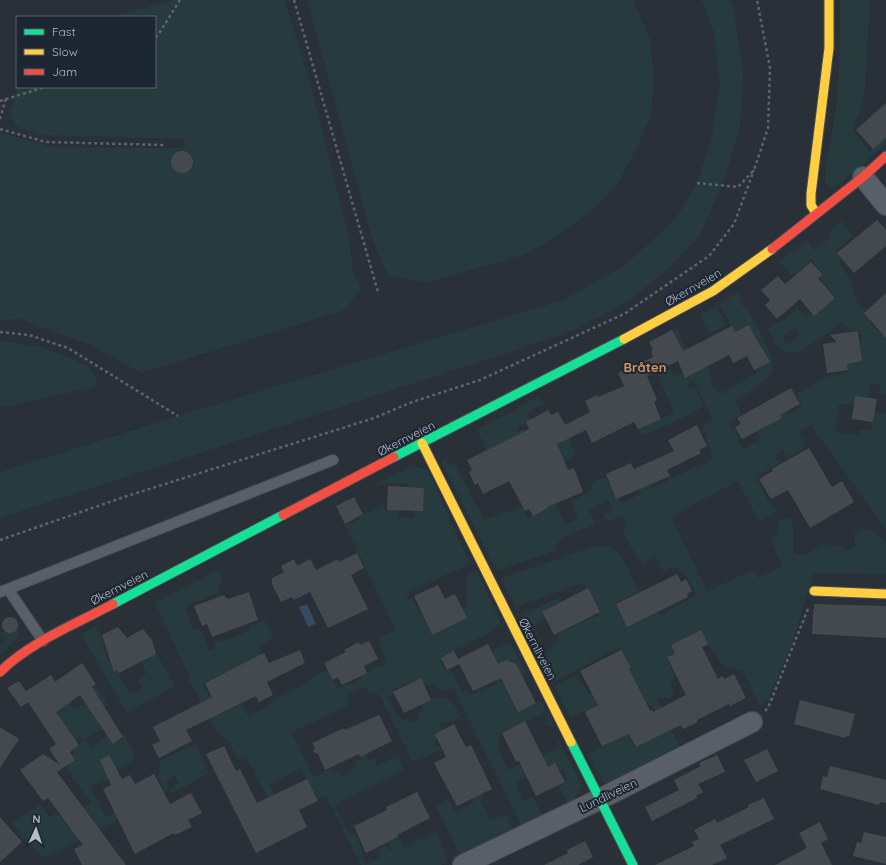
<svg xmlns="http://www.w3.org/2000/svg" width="886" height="865" font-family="Quicksand,sans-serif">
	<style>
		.green { fill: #273a3e; fill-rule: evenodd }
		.water { fill: #384963 }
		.building { fill: #444950 }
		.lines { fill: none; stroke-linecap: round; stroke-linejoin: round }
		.lane-casing { stroke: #484c53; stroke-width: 12 }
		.street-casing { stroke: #484c53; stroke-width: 22 }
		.fast-casing { stroke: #484c53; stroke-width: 11 }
		.slow-casing { stroke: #484c53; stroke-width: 11 }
		.jam-casing { stroke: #484c53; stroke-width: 11 }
		.path { stroke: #5d636a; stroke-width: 2.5; stroke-dasharray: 3 3; stroke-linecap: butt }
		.lane { stroke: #5a5e66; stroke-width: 10 }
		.street { stroke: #5a5e66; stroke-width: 20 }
		.fast { stroke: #16e098; stroke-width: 9 }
		.slow { stroke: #ffcf43; stroke-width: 9 }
		.jam { stroke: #f24e42; stroke-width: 9 }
		.labels { text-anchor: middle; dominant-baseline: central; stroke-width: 4; stroke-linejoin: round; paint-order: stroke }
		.street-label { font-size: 12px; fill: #b4bcc9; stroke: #1d2633 }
		.neighbourhood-label { font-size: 13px; font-weight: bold; fill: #d59563; stroke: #1d2633 }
	</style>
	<rect width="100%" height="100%" fill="#2a3038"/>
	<g class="green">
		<path d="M173,0H284L308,74L349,237L353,272L361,289L345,310L141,373L93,346L19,319L0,320V133L53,147L184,148V139L40,135L15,126L10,112L18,87H155V17H115Z"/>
		<path d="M307,0H633L650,39L654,80L651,115L636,150L618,183L592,210L562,233L526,254L426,283L388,275L372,238Z"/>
		<path d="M702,0H730L733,5L743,75L740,126L726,175L699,237L667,270L630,300L574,330L507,353L0,518V472L178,416L566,299L626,264L675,220L697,183L712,137L720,84L714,33Z"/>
		<path d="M840,0H870L865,88L859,116L854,122L853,129L860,140L870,151L885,138L886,144L837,186L830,187L825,184C824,161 832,138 835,114C840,76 840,38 840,0Z"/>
		<path d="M842,221L853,236L836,250L840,256V265L851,280L855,298L870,320L869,322L878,332L880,330L886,333V395L879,394L880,385L870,383L868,398L855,397L854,404L839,405L835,432L859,435V429L871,431L873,412L886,414V530L811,425L799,432L806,447L787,458L783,450L774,455L779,463L756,477L769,503L778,511L759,522L738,481L671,517L707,591L753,570L759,578L782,566L771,540L777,535L778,525L780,520L791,518L793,529V553L805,556L812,550L825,544L832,546L839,545L846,551L855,547L854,533L862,530H872L886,543V574L814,573L792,643L768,701L760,706L743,670L723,666L708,644L701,630L671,645L675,654L667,659L675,676L673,678V681L670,683L674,692L670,698L657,699L680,747L611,784L604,783L589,755V753L618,739L625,726L635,747L662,734L657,710L655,711L652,705L619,722L600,704L571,718L555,686L576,675L589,694L611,682L631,668L619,647L553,683L541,660L558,640L557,636L566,630L599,615L586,587L581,583L516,607L501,578L593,547C600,547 606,545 612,548C623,552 633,581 639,592L617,602L628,625L656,609L660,615L696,595C693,587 683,566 672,567C669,568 666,570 663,571L656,557L644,563L647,569L645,570L623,533L624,530L626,527L622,516L607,522L603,515L613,510L608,501L589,510L596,524L565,536L556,545L557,550L497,571L441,462L445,460L456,466L484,520L522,507L528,518L547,509L549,502L545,482L565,524L578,519L571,501L592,490L591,483L606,477L615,498L618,497L621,503L642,494L639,488L647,479L652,488L713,459C709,448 707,437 703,425L713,420L694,381L688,385L690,390L696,388L704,407L646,435L642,434L638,428L674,413L657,373L665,369L667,370L670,369L674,376L689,369L672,331L677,327L686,349L693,347L707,366L714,388L720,394L757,373L719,304L738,292L742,299L739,301L744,307L746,306C752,318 778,361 772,372C766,383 746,393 735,401L741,414L729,423L732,429L734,427L740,439L738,440L743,449L761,440L756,431L784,412L786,416L802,407L796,394L828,376L848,372L847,363L862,360L860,344L863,343L859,330H850L842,322C830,330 797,361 783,351C775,346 772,335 768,327L784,320L797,308L806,317L812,313L814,315L836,297L818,276L822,273L812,260L792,276L779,261L807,240L814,250L829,239L831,229ZM794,328L799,334L788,344L783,341L784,336Z"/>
		<path d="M717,306L726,325L709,333L700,315Z"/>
		<path d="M0,341L13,342L44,348L70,358L89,367L97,380L94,387L0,408Z"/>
		<path d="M539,396L544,404L527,413L530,420L525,422L526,424L517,428L518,432L524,429L533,447L566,429L575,454L574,457L535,473L493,462L477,430Z"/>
		<path d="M413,466L422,468L428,471L470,563L466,566L432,581L406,594L409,600L412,598L432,636L466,618L462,609L467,606V576L472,572L477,571L502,626L500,627L499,625L492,629L493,631L454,651L455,653L441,660L445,671L449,670L451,673L453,672L462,691H465L468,690L471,695L498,683L496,679L500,677L510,695L517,711L541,701L553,726H550L546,722L549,721L544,712L541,715L501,732L497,747L508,770L559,747L557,740L558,739L582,785C577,801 568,803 553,811V809L567,802L559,787L568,781L563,769L558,771L554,763L515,783L524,801L533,797L542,816L522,826L454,689H448L443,691L433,685H424L420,678L393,690L394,693L387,697L398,717L403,720L407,718L410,723L419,719L417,714L424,710L420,703C440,694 450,696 460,714L459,718L440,724L442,730L435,733L438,739L434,742L437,747L443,745L445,748L413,762L382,699L376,692L370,694L365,686L349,693L347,699L350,704L325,717L291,732L314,777L331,768L334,773L339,772L342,777L350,773L349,770L356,766L354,762L361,759L360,756L366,753L369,760L374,758L377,766L398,756L404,770L335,805L351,836L355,834L363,851L361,853L366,864L381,857L378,849L386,845L389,850L392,849L389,842L398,838L405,847L435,832L444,849L447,860L441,865H361L326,796L317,799L301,769L269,784L283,816V826L246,756L237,760L230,743L218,733L189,680L190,677L155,602L214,572L219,571L223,582L218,584L220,593L185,606L193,630L197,629L203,632L209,651L216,648L214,641L217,640L219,642L250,631L249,627L265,620L272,634L271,640L258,645L262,655L203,683L218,715L242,704L246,713L250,716L272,704L273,700L305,685L313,676L328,670L338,689L361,679L360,676L370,672L371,669L387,664L378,638L396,630L344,523L346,522L347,525L360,519L359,516L384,505V510H398V517L413,518V511H422L423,488L408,487L407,484L386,483L377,487L374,484Z"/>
		<path d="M558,598L561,605L542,614L544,620L531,627L527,626L521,615Z"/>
		<path d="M96,627L101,635L108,660L117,672L130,693H133L141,689L142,686L137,680L147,674L141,662L156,653L175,686L127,713L81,634Z"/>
		<path d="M18,629L19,636L0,656V645L4,640L0,636V632L9,633Z"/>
		<path d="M510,642L526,673L522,676L514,664L506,660L496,665L489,652Z"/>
		<path d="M96,685L108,705L105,709L94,716L100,724L111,717L110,725L84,740L92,747L105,737V735L107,734L114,743L123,739L121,734H124L133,751L134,755L129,764L107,774L109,778L90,787L106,817L115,813L150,803L47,857H41L12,823L40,804L50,817L57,812L68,826L86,813L83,808L91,803L65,766L75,760L73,756L74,747L80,744L84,740L80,736L75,740L55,710L68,702L74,709L87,702L82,694Z"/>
		<path d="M196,744L209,773L171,794L170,788L179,783L175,776L166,781L169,786L166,793L158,778L160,761Z"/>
		<path d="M480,791L483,797L480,799L490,821L504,814C510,818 511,826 513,833L461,856L436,806L448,800L455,812L474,803L470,796Z"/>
	</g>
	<path class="water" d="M307,604L316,624L308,627L299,607Z"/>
	<g class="building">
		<path d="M886,103V138L873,149L856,130Z"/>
		<circle cx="182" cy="162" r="11"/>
		<path d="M877,220L886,230V246L854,273L837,253Z"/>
		<path d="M811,262L823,275L818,278L835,298L814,316L800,299L777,319L765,305L770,300L761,290L778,276L785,284Z"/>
		<path d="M886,293V338L864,313Z"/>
		<path d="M749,325L761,348H762L770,362L754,370L747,356L733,363L729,355L685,378L678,361L647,376L657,400L654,402L661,419L638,429L634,422L592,443L586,430L557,444L568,470L574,468L583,492L547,507L548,508L533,516L529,509L525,511L509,481L483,494L478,483L475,485L469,472L472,470L467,460L529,429L526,422L548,410L551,415L558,412L565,425L590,412L585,401L597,395L598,397L624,386L618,373L653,357L651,352L653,350L649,342L672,330L683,351L732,326L735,332Z"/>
		<path d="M858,331L862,361L847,364L848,370L827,373L823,344L837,342L830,335Z"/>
		<path d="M791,388L800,404L780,415L782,418L742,439L735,427L741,424L737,418Z"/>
		<path d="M855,396L877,399L873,422L852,419Z"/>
		<path d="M697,425L707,446L699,450L701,453L667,470L670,476L616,499L606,474L631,463L634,469L674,451L668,440Z"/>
		<path d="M809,448L832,487L842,481L854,502L810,528L788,490L771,499L759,479L773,471L772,469Z"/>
		<path d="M388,486L424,488L423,511L387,510Z"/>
		<path d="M354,497L363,514L345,524L336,506Z"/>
		<path d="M357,553L364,568L351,575L368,609L328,628L310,592L294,600L292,597L281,602L272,584V578L284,572L281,566L294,559L297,566L310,559L316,570L338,559L339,562Z"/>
		<path d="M677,574L681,582L686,579L692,591L687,594L688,597L627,627L616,604Z"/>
		<path d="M438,585L445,599L455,594L467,618L432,635L414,596Z"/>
		<path d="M588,588L600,612L554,635L542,612Z"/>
		<path d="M249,592L258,620L212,637L207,624L202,626L194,606L224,595L226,598H227L228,599Z"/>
		<path d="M814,604L886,606V638L812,634Z"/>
		<circle cx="10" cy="625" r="8"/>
		<path d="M118,627L127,638L143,629L152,640L156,654L119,673L116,670L114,672L102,635Z"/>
		<path d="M701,630L708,644L702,647L718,679L723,676L724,679L734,674L746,698L730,706L729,704L697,720L698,722L683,729L681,725L636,747L629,734L602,746L585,712L598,705L580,671L621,650L631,668L629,669L650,711L652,710L653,712L686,695L667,657L675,654L671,645Z"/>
		<path d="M369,641L378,659L364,666L367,673L342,685L338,677L333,680L324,663L346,652L344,650L359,642L360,645Z"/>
		<path d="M488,644L498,664L507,660L516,664L536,703L518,712L501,678L473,691L459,664L447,670L441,658L454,651L458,659Z"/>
		<path d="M300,650L305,663L267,682L273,695L259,702L256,696L186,730L192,741L159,758L152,745L160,741L153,727L212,697L205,683L264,653L269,663Z"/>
		<path d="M82,663L96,684L92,687L123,737L113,744L80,695L56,712L79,745L70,752L75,760L57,772L126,865H82L74,849L83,845L48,798L43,801L20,770L43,754L60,765L49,749L56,744L28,702L21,707L7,688L19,681L26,691L51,675L55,682Z"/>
		<path d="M421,678L431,700L404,713L393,692Z"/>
		<path d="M800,700L855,714L849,737L845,736V738L794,724Z"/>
		<path d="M379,715L392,741L360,757L359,754L325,770L318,754L313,752L315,748L312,743L344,728L345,730Z"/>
		<path d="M525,721L548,767L555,763L565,782L536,796L519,761L516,762L502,733Z"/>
		<path d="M454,724L466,747L471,745L492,789L457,806L434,763L446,757L435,734Z"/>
		<path d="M0,727L19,739L0,768Z"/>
		<path d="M224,746L236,771L240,769L257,803L307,779L318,801L299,810L307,827L256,853L206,754Z"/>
		<path d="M767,749L778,771L756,782L744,760Z"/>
		<path d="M109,755L122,779L130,775L135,784L154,774L170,804L191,793L202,813L188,820L192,827L175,835L174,833L135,854L103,789L111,785L100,760Z"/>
		<path d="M717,755L725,772L698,784L703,792L696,796L697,798L652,821L645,807L679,790L674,780L701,766L699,763Z"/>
		<path d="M830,766L886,780V803L880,802L879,805L820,789L823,776L827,777Z"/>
		<path d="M417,792L430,818L397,835L398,837L366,853L354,826L387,810L386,807Z"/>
		<path d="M764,798L774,819L720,845L727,858L712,865H655L694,846L692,842L699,839L694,830L715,819L717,823L749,807L748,805Z"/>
		<path d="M0,817L22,842L0,862Z"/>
		<path d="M820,822L828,839L821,843L832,865H775L807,848L799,833Z"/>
		<path d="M864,832L886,837V864L853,856L857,842L861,843Z"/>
		<path d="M585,841L593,857L578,865H544L568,853L567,850Z"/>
	</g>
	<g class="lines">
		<defs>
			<g id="lane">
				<path d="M8,589L333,460"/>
				<path d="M0,592L8,589L43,641"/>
			</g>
			<g id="street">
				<path d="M863,177L886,205"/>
				<path d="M463,865L600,799L752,722"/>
			</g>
			<g id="fast">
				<path d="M394,457L624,339"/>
				<path d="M113,604L283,515"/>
				<path d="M571,742L633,865"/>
			</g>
			<g id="slow">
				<path d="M816,213L811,205V194L829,48V0"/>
				<path d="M624,339L713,291L772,249"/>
				<path d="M422,443L571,742"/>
				<path d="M814,591L886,594"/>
			</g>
			<g id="jam">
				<path d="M772,249L863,177L886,156"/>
				<path d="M283,515L394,457"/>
				<path d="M0,672C30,642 76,624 113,604"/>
			</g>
		</defs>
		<use href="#lane" class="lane-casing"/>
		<use href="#street" class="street-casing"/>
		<use href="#fast" class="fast-casing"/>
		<use href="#slow" class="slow-casing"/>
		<use href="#jam" class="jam-casing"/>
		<g class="path">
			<path d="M294,0L378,292"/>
			<path d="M155,37L158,35L180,0"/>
			<path d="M0,101L45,87"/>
			<path d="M0,119L6,98"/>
			<path d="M0,129L46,142L164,145"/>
			<path d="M697,183L738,187L754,170L768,128L770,68L757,0"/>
			<path d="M0,332L29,335L68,348L178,416"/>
			<path d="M0,540L124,497L374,418L412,402L480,380L624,314L709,256L734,224L754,170"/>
			<path d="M765,711L768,708L808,609"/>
		</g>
		<use href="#lane" class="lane"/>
		<use href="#street" class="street"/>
		<use href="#fast" class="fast"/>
		<use href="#slow" class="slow"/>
		<use href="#jam" class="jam"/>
	</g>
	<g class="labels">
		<g class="street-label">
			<text transform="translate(693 287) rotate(-30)">Økernveien</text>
			<text transform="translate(406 438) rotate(-27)">Økernveien</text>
			<text transform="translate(119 587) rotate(-27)">Økernveien</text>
			<text transform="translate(538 649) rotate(63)">Økernliveien</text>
			<text transform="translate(608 795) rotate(-26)">Lundliveien</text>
		</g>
		<g class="neighbourhood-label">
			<text x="645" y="367">Bråten</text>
		</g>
	</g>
	<rect x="16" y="16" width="140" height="72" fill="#1d2633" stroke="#59626f"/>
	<rect x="24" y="29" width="20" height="6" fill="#16e098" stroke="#59626f"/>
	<text x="52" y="36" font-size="12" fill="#b4bcc9">Fast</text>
	<rect x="24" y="49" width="20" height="6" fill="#ffcf43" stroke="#59626f"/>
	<text x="52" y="56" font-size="12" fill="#b4bcc9">Slow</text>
	<rect x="24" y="69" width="20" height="6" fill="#f24e42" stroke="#59626f"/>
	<text x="52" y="76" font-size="12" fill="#b4bcc9">Jam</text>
	<g transform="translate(36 829) rotate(3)" stroke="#1d2633" stroke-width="3" paint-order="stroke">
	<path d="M0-3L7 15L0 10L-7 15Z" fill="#b4bcc9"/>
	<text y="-6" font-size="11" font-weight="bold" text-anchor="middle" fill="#b4bcc9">N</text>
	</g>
</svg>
